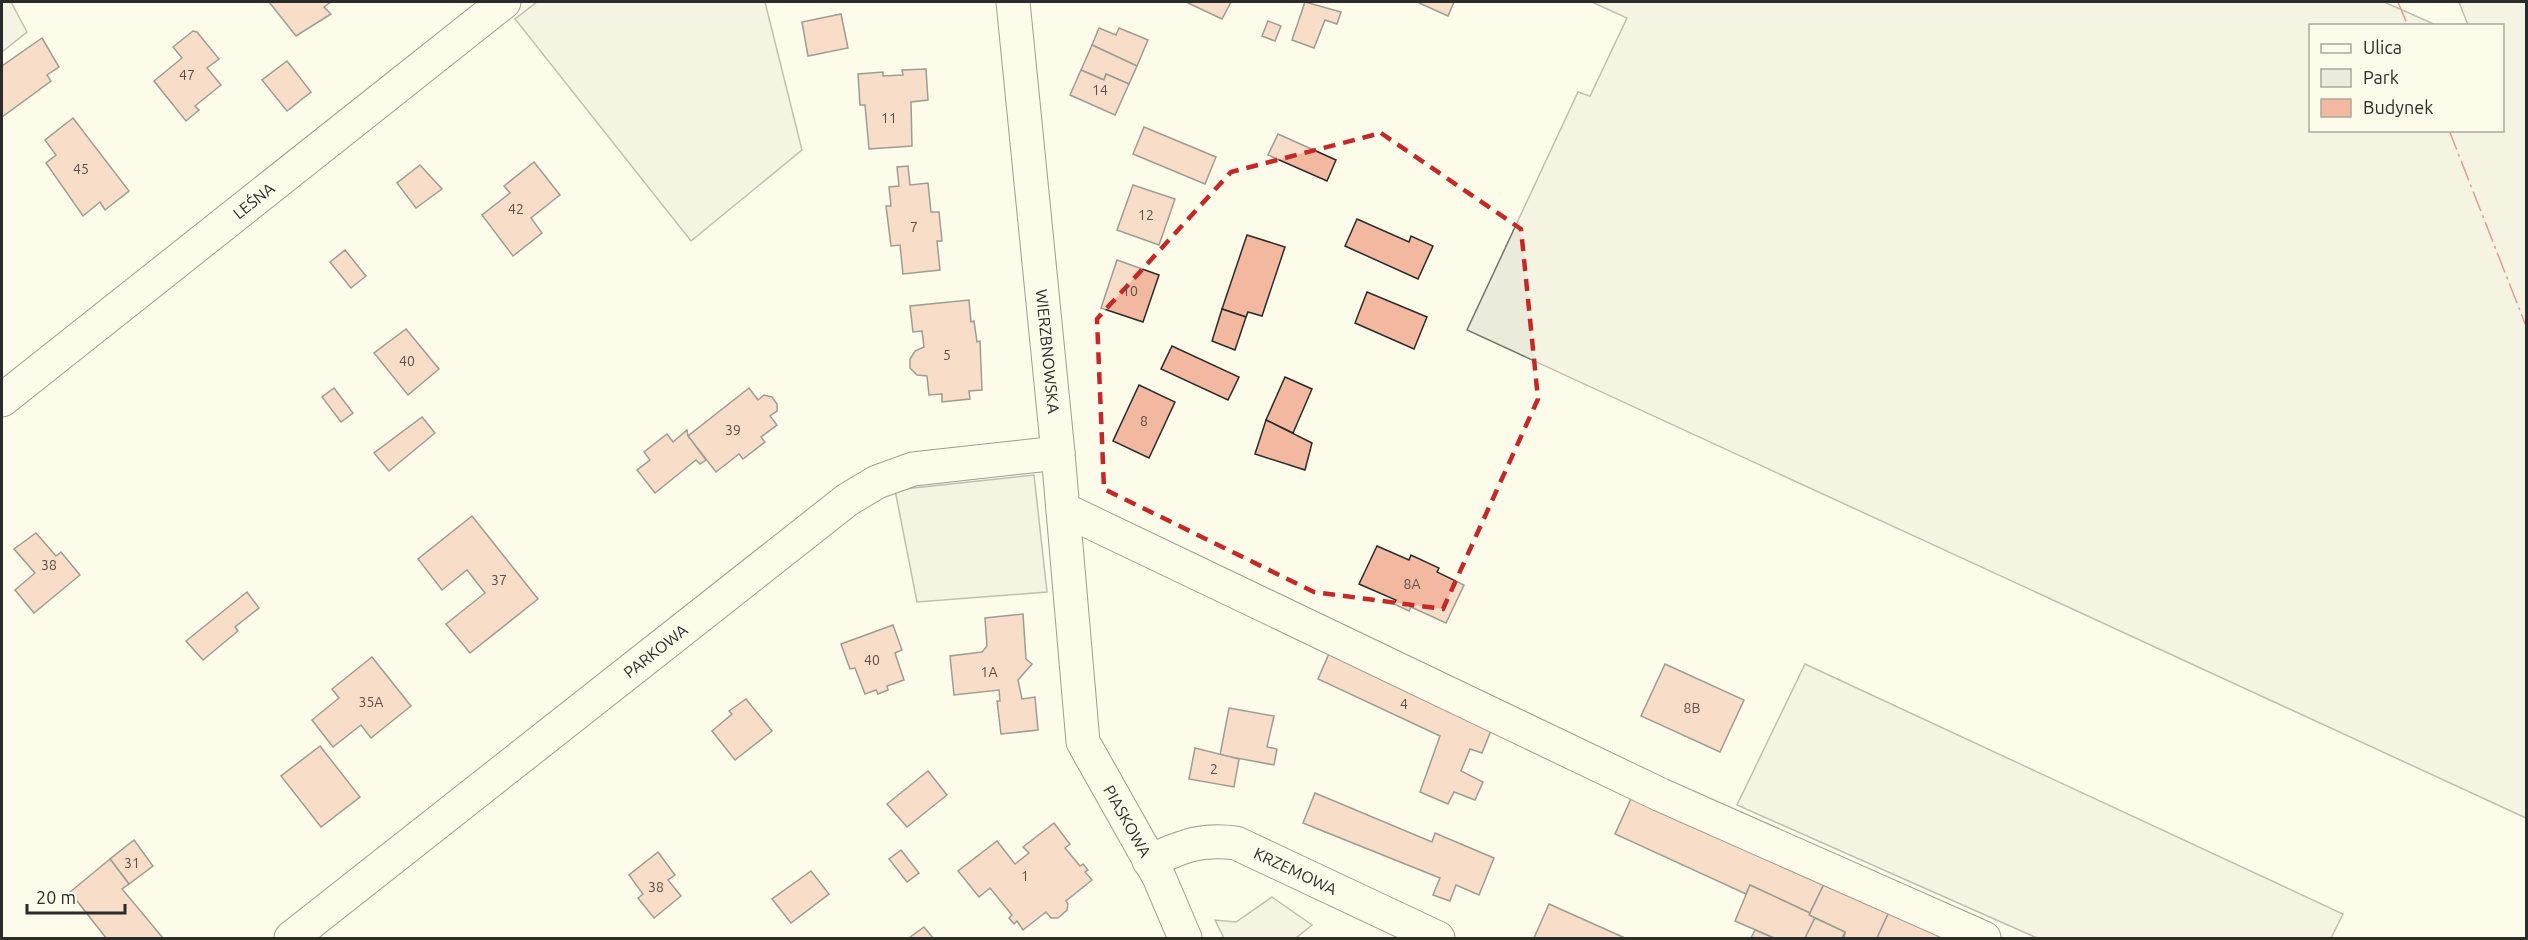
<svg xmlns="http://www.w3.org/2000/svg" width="2528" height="940" font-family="Ubuntu,sans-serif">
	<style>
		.green { fill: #ecebdb; stroke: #74746e; stroke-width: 1.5 }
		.building { fill: #f2b8a0; stroke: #2b2b2b; stroke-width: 1.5 }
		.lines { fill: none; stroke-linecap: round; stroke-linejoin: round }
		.minor-casing { stroke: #2b2b2b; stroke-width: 35 }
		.minor { stroke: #fdfbea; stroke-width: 33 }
		.power { stroke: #c62828; stroke-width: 1.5; stroke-dasharray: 21 4.5 3 4.5; stroke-linecap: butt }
		.marked { fill: none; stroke: #c62828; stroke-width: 4.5; stroke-dasharray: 12 8; stroke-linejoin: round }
		.labels { text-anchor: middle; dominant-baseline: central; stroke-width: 4.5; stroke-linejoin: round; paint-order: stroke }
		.number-label { font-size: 14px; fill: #5d4e48 }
		.street-label { font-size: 16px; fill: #2b2b2b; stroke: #fdfbea }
	</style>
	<rect width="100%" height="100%" fill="#fdfbea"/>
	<g class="green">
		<path d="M2,2H11L27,32L2,52Z"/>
		<path d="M537,2H765L802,150L691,241L515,19Z"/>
		<path d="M1592,2H2384L2436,25L2310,26V130H2502V26L2468,25L2459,2H2526V818L1467,330L1578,92L1590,96L1627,18Z"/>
		<path d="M1034,475L1047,592L917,602L895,490Z"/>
		<path d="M1805,664L2343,914L2331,938H2037L1737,805Z"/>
		<path d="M1272,897L1312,925L1296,938H1224L1215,920L1236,922Z"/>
	</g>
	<g class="building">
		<path d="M269,2H331L324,7L331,14L296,36Z"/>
		<path d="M1186,2H1231L1222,19Z"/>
		<path d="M1305,2L1341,12L1337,24L1325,20L1314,48L1292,40Z"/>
		<path d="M1417,2H1454L1448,16Z"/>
		<path d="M841,14L848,48L808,56L802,22Z"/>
		<path d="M1268,21L1281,26L1275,41L1262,36Z"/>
		<path d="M1099,28L1116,35L1119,28L1148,40L1137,66L1092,45Z"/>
		<path d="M193,31L197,32L219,59L207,68L221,85L195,106L199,110L186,121L154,81L182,58L173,47Z"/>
		<path d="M42,38L59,67L47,75L51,81L2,117V66Z"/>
		<path d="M1092,45L1137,66L1129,84L1106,74L1104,80L1081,70Z"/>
		<path d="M287,61L311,92L287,111L262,80Z"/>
		<path d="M926,69L928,100L911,102L912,146L869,149L865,105H860L858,74L883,72V76L903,75L902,70Z"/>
		<path d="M1081,70L1104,80L1106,74L1129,84L1115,115L1070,95Z"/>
		<path d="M73,118L129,191L105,210L100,202L83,216L46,163L56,155L45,140Z"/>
		<path d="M1144,127L1216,157L1205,184L1133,154Z"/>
		<path d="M1278,134L1336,160L1327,181L1268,155Z"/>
		<path d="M534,162L560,195L531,218L542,233L513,256L482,215L510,193L504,186Z"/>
		<path d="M420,165L442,189L416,208L397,183Z"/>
		<path d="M908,166L910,185L928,183L931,212H939L942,241H937L940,270L903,274L900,245L891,246L886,206H891L889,187L899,186L897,167Z"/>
		<path d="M1133,185L1175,199L1159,245L1117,230Z"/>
		<path d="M1357,219L1409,242L1411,236L1433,246L1418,279L1345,246Z"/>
		<path d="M1247,235L1285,247L1262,316L1248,312L1246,317L1222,309Z"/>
		<path d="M345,250L366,276L351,288L330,262Z"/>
		<path d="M1117,260L1159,275L1143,322L1101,308Z"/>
		<path d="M1367,292L1427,317L1414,349L1355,323Z"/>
		<path d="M969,300L971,322L974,321L977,342L980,341L982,390L969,391L970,399L942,402V394L929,395L927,376L917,375L910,368V359L915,351L924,347L922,331L913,332L910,306Z"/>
		<path d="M1222,309L1246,317L1235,350L1212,341Z"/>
		<path d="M406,329L439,369L408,395L374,353Z"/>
		<path d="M1172,346L1239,377L1228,400L1161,369Z"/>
		<path d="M1285,377L1312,389L1293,433L1266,420Z"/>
		<path d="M1139,385L1175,402L1149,458L1113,441Z"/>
		<path d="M334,388L353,413L341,422L322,397Z"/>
		<path d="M749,388L758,400L764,395L772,397L777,404V411L770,416L777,425L761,437L765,442L743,459L739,454L716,472L688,436Z"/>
		<path d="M422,417L435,433L389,471L374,453Z"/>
		<path d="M1266,420L1312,443L1305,470L1255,454Z"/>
		<path d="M687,430L688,436L706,460L700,464L696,460L655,493L637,470L650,460L644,452L667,434L673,442Z"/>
		<path d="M472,516L538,599L470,653L446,624L485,593L467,570L442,590L418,559Z"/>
		<path d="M36,533L56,556L61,552L80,575L34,613L15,590L35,573L14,549Z"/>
		<path d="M1377,546L1409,560L1411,555L1439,568L1437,572L1464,585L1446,623L1411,607L1409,611L1394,604L1396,600L1359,584Z"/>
		<path d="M247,592L259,608L235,627L238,631L203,660L186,641Z"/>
		<path d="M1023,614L1026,659L1032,664L1018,680L1022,699L1035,697L1038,730L1001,734L997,701H1000L999,690L954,695L950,656L982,652L987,646L985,618Z"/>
		<path d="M893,625L902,650L895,653L904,680L887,686L888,690L878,694L876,690L865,694L855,668L850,669L841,644Z"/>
		<path d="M1331,649L1492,728L1482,753L1470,749L1461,771L1483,782L1475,800L1454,792L1448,804L1420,792L1440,736L1318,679Z"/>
		<path d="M372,657L411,706L371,738L361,725L333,747L312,720L339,698L332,689Z"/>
		<path d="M1665,664L1744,700L1720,752L1641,716Z"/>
		<path d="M746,699L772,731L735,760L712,731L732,714L729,711Z"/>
		<path d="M1229,708L1274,716L1267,747L1277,749L1274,765L1220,755Z"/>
		<path d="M320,746L360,797L321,827L281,776Z"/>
		<path d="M1195,748L1239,759L1234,787L1189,779Z"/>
		<path d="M928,771L947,795L907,827L887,804Z"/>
		<path d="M1635,790L1825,882L1810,913L1750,885L1746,894L1615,834Z"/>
		<path d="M1315,793L1432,842L1435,833L1494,858L1479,895L1456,885L1450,901L1433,895L1440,878L1303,823Z"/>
		<path d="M1054,823L1070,844L1065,848L1080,866L1083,864L1088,870L1085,872L1092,880L1066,901L1068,904L1067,910L1058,918H1051L1046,912L1023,930L1017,921L1014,924L1009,918L1012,915L990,888L979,897L958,871L997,841L1015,864L1029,853L1023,847Z"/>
		<path d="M134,840L153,866L129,884L110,859Z"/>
		<path d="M901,850L919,873L907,882L889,859Z"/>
		<path d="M658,852L675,875L668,880L681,896L654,918L638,898L643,894L629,875Z"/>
		<path d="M110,859L129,884L122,889L163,938H106L70,892Z"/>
		<path d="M811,871L829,894L791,923L772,899Z"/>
		<path d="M1825,882L1889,912L1877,938H1844L1845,932L1809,915Z"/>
		<path d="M1750,885L1810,913L1809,915L1815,918L1805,938H1774L1735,921Z"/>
		<path d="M1549,904L1625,938H1534Z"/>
		<path d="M1889,912L1946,938H1877Z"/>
		<path d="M1815,918L1845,932L1842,938H1805Z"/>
		<path d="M924,927L933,938H909Z"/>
		<path d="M1755,930L1774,938H1751Z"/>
	</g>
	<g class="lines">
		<defs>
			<g id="minor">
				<path id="s1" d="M1013,2L1058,453L1083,742L1159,877L1185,938"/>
				<path id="s2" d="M2,400L504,2"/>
				<path d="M1063,509L1661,795L1984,938"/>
				<path id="s3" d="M1149,861C1182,847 1200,838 1236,843L1438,938"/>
				<path id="s4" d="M291,938L847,500L877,482L913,469L1058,453"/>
			</g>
		</defs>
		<use href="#minor" class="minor-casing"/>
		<use href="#minor" class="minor"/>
		<g class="power">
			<path d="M2398,2L2408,26"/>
			<path d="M2449,130L2526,326"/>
		</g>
	</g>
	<path d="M0 0H2528V940H0ZM1381,133L1521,229L1538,399L1443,609L1314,592L1104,489L1097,319L1231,172Z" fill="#fdfbea" fill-opacity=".55" fill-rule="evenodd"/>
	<path class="marked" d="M1381,133L1521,229L1538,399L1443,609L1314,592L1104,489L1097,319L1231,172Z"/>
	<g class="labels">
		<g class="number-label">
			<text x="187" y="75">47</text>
			<text x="1100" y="90">14</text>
			<text x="889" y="118">11</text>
			<text x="81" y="169">45</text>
			<text x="516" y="209">42</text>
			<text x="1146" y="215">12</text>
			<text x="914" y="227">7</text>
			<text x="1130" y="291">10</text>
			<text x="947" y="355">5</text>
			<text x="407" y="361">40</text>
			<text x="1144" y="421">8</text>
			<text x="733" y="430">39</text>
			<text x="49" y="565">38</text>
			<text x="499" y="580">37</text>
			<text x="1412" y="584">8A</text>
			<text x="872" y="660">40</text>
			<text x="989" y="672">1A</text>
			<text x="371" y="702">35A</text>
			<text x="1404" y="704">4</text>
			<text x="1692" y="708">8B</text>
			<text x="1214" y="769">2</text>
			<text x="132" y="863">31</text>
			<text x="1025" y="876">1</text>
			<text x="656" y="887">38</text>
		</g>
		<g class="street-label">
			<text stroke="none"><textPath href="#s2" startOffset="321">LEŚNA</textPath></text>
			<text stroke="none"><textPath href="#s1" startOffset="351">WIERZBNOWSKA</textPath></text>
			<text stroke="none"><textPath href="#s4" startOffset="464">PARKOWA</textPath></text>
			<text stroke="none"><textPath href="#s1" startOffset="834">PIASKOWA</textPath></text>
			<text stroke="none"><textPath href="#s3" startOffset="156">KRZEMOWA</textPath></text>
		</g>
	</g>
	<rect width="2528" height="940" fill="none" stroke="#2b2b2b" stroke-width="6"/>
	<rect x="2309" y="24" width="195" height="108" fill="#fdfbea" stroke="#a9a89e" stroke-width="1.5"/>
	<rect x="2321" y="44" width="30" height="9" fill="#fdfbea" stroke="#a9a89e" stroke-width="1.5"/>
	<text x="2363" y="54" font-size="18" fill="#2b2b2b">Ulica</text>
	<rect x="2321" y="69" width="30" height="18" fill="#ecebdb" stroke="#a9a89e" stroke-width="1.5"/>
	<text x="2363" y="84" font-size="18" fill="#2b2b2b">Park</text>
	<rect x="2321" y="99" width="30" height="18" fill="#f2b8a0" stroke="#a9a89e" stroke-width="1.5"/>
	<text x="2363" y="114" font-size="18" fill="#2b2b2b">Budynek</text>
	<path d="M27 904v9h98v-9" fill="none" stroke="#2b2b2b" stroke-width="3"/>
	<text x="36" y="904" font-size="18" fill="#2b2b2b" stroke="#fdfbea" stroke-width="4.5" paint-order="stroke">20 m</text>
</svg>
